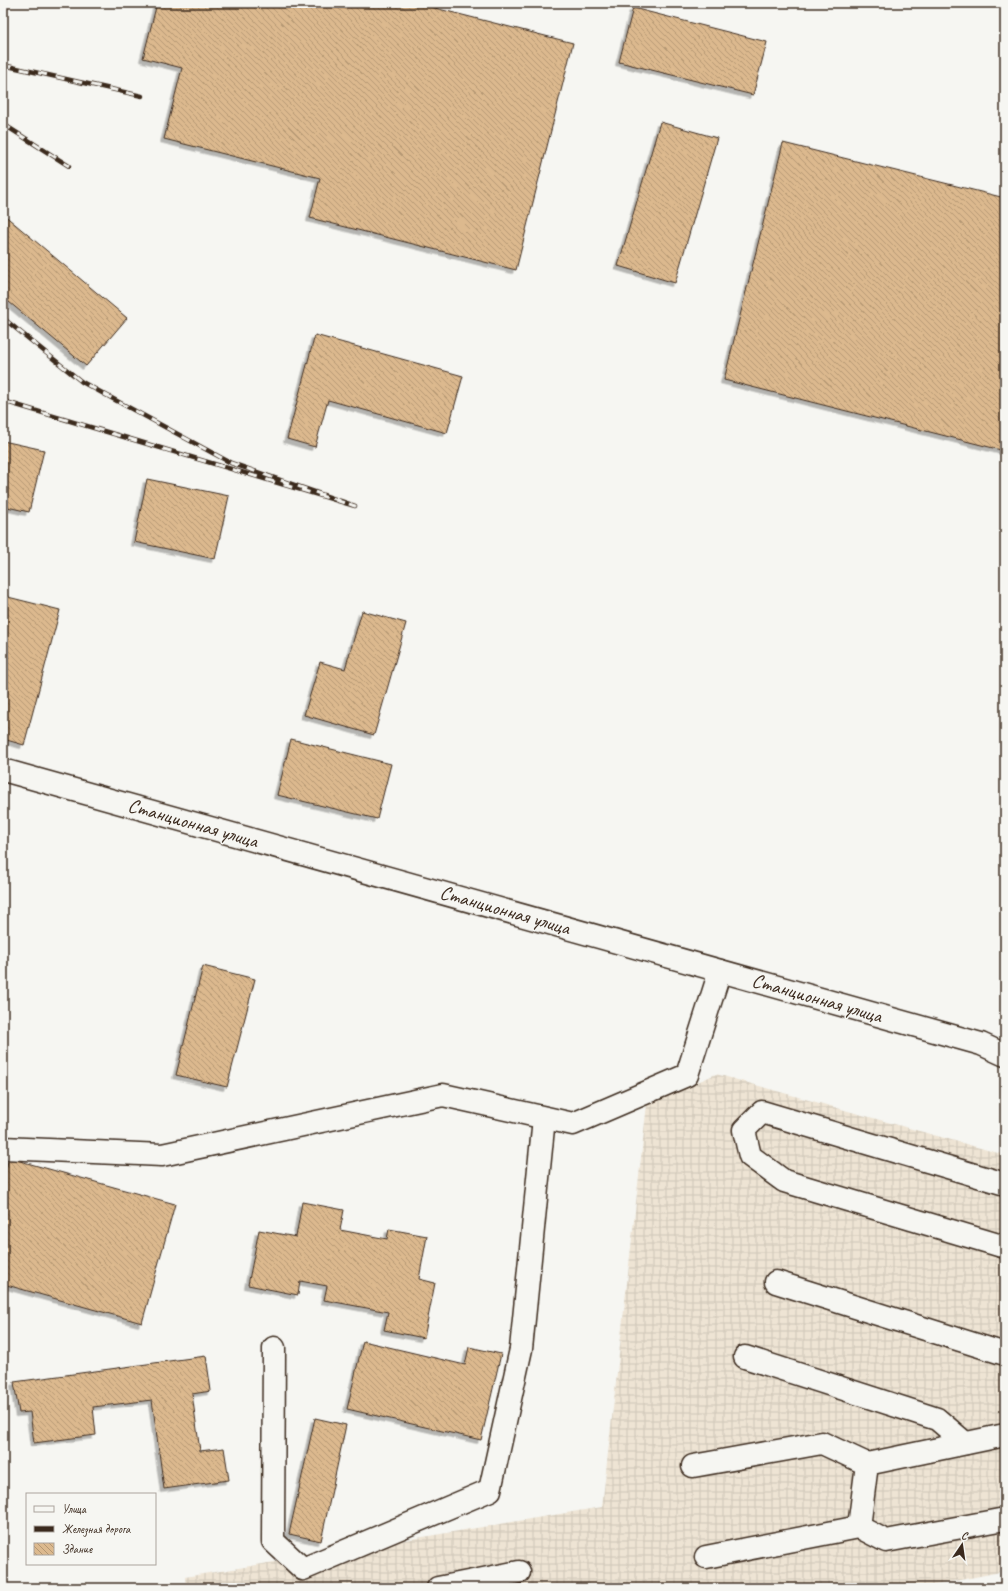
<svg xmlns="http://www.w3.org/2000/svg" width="1008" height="1591" font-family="Caveat,sans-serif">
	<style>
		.industrial { fill: url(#industrial-grid) }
		.building { fill: url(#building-back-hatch); stroke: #3b2a1e; filter: url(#shadow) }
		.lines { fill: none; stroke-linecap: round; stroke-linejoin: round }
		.minor-casing { stroke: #3b2a1e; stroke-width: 25 }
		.minor { stroke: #f6f6f2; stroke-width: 22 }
		.rail-casing { stroke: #3b2a1e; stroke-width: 4.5 }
		.rail { stroke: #f6f6f2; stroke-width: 3; stroke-dasharray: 9; stroke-linecap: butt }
		.labels { text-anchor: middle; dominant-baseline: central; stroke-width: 3; stroke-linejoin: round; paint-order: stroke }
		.street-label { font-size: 20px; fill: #3b2a1e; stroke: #f6f6f2 }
	</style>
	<defs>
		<pattern id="industrial-grid" width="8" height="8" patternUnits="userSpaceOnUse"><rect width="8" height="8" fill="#eee4d4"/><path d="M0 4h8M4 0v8" fill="none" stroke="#cdc4b6"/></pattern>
		<pattern id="building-back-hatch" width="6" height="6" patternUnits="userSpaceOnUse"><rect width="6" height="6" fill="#dcb98e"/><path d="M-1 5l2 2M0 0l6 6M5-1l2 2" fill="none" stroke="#b49773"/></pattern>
		<filter id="shadow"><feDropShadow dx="-3.5" dy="3.5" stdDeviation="0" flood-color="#0004"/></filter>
	</defs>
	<rect width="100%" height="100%" fill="#f6f6f2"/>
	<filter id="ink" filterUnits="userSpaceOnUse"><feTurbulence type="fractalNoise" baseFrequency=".025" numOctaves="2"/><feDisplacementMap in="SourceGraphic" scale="8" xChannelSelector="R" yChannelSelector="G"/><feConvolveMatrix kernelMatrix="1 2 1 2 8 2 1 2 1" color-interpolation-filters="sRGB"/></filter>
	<g filter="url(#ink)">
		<path class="industrial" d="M716,1074L1005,1155V1571L920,1588H186L185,1577L602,1507L647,1104Z"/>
		<g class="building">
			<path d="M157,3H415L573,43L516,270L310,218L320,178L164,139L182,68L143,58Z"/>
			<path d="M633,8L767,42L753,95L619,62Z"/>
			<path d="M660,122L717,138L675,283L618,266Z"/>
			<path d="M783,143L1005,198V451L724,380Z"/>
			<path d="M3,214L127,318L86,366L3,297Z"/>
			<path d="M315,335L463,376L447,433L328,400L315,447L287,439Z"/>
			<path d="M3,441L44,450L29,512L3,506Z"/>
			<path d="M147,479L229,496L215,559L134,542Z"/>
			<path d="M4,596L60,610L24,745L3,739V600Z"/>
			<path d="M362,611L406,623L374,735L304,715L320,662L345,669Z"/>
			<path d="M291,739L391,764L377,819L277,795Z"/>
			<path d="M203,966L255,979L227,1087L176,1075Z"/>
			<path d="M9,1158L175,1204L142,1323L3,1284V1179Z"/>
			<path d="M302,1202L344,1210L340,1230L387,1239L389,1229L427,1236L419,1279L435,1283L424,1338L384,1330L388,1312L324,1300L327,1286L300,1281L298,1295L248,1285L259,1230L296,1237Z"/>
			<path d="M363,1341L465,1365L469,1347L501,1354L481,1440L347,1409Z"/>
			<path d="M206,1356L211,1391L192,1394L200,1451L224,1448L229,1480L164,1489L152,1400L93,1407L96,1435L34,1443L30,1412L19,1413L14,1382Z"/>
			<path d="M315,1418L346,1425L321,1541L289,1534Z"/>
		</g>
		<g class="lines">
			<defs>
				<g id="minor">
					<path d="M3,770L981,1044L1005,1055"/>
					<path d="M3,1148L162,1155L443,1095L573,1124L687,1075L720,971"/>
					<path d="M1005,1184L762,1112L744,1130L750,1156L784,1181L1005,1247"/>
					<path d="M776,1282L1005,1354"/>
					<path d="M274,1348L273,1541L303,1569L490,1490L521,1349L544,1118"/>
					<path d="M745,1357L937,1419L965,1443"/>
					<path d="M693,1466L822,1443L867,1464"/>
					<path d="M859,1527L886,1541L1005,1519"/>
					<path d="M706,1557L859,1527L867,1464L1005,1435"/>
					<path d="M438,1588L519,1572"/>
				</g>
			</defs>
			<use href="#minor" class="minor-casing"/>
			<use href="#minor" class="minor"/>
			<defs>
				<g id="rail">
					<path d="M3,65L142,96"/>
					<path d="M3,124L69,166"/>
					<path d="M3,318L82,382L231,463L355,506L3,401"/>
				</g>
			</defs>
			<use href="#rail" class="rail-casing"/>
			<use href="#rail" class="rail"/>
		</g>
	</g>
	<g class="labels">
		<g class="street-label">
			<text transform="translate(193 823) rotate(16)">Станционная улица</text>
			<text transform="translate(505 910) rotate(16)">Станционная улица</text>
			<text transform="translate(817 998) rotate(16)">Станционная улица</text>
		</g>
	</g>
	<rect width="1008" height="1591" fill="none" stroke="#f6f6f2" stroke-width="16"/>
	<rect x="8" y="8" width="992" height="1575" fill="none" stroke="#3b2a1e" stroke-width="1.5" filter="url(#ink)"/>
	<rect x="26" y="1493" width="130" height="72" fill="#f6f6f2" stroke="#aba49d"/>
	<rect x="34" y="1506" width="20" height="6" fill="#f6f6f2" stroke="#aba49d"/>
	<text x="62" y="1513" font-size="12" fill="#3b2a1e">Улица</text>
	<rect x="34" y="1526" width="20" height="6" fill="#3b2a1e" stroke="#aba49d"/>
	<text x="62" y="1533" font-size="12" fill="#3b2a1e">Железная дорога</text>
	<rect x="34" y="1543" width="20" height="12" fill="url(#building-back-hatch)" stroke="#aba49d"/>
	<text x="62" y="1553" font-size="12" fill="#3b2a1e">Здание</text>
	<g transform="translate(962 1545) rotate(13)" stroke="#f6f6f2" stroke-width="3" paint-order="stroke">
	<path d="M0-3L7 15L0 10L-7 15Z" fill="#3b2a1e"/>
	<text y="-6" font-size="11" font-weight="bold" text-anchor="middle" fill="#3b2a1e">С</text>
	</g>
</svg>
